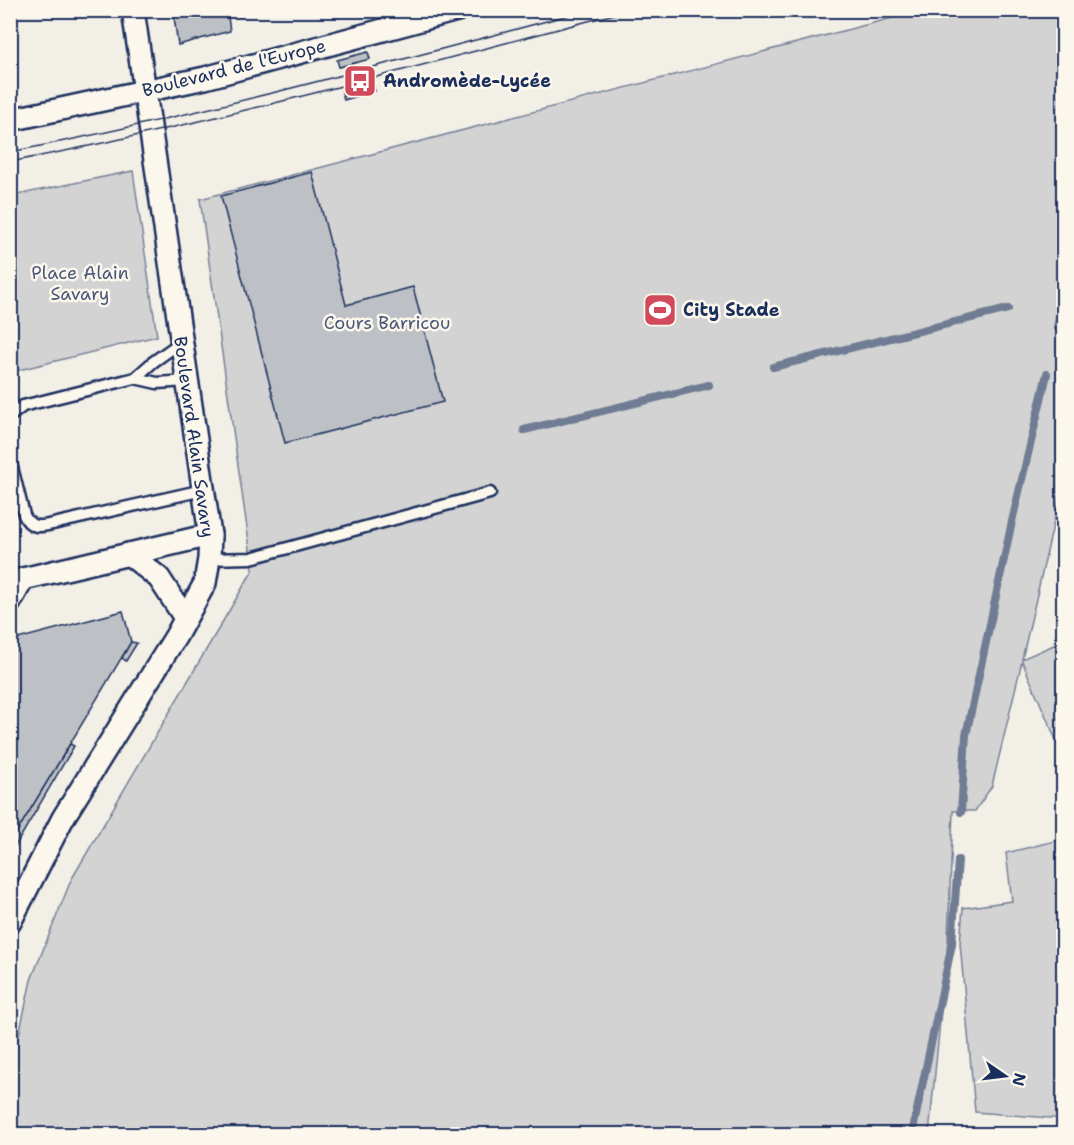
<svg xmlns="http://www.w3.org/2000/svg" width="1074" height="1145" font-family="'Shantell Sans',sans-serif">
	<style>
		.green { fill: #d2d3d2; stroke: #768198; stroke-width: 1.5 }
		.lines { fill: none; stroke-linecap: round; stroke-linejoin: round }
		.stream { stroke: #707b93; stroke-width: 8 }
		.building { fill: #bdc0c4; stroke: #1b2f5e; stroke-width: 1.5 }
		.lane-casing { stroke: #1b2f5e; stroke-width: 15 }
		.street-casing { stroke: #1b2f5e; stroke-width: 26 }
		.lane { stroke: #fbf7ec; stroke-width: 10 }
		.street { stroke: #fbf7ec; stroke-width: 21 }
		.tram { stroke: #1b2f5e; stroke-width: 1.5 }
		.labels { text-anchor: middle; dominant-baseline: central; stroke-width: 5; stroke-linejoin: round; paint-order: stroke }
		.street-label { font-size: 18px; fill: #1b2f5e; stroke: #fbf7ec }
		.poi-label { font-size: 18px; font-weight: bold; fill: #1b2f5e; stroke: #fbf7ec; text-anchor: start }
		.park-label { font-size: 18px; fill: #49587b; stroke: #fbf7ec }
	</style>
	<rect width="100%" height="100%" fill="#f2efe6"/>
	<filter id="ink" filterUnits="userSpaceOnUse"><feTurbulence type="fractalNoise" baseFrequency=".0167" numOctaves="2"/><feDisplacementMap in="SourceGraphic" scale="12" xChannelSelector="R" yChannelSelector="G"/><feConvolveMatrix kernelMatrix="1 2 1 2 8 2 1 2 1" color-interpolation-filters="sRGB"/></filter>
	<g filter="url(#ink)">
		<g class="green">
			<path d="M919,11H1063V483L1022,659L1063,641V748L1060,749L1022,661L992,786L975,811H953L948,940L929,1134H11V1072L31,980L71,880L253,570L200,199Z"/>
			<path d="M133,171L157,336L11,372V196Z"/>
			<path d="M1063,839V1119L975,1112L960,943L963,908L1012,901L1006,853Z"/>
		</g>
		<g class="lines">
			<g class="stream">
				<path d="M1057,327L1064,300"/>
				<path d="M773,367L1008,309"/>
				<path d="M524,430L709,385"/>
				<path d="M961,812L966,735L1013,517L1047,374"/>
				<path d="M912,1134L952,944L958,860"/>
			</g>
		</g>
		<g class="building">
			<path d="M173,10H227L230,31L178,45Z"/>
			<path d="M368,52L370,59L339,67L337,60Z"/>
			<path d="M373,84L375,91L344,100L342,92Z"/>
			<path d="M312,172L346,305L413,287L443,402L285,443L221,196Z"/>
			<path d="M123,611L131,642L10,844V641Z"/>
			<path d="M131,642L137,643L126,661L122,658Z"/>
			<path d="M70,744L74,746L10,855V844L15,835Z"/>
		</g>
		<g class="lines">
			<defs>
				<g id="lane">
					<path d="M135,378L153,362L181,342"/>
					<path d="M10,416L23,406L135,378L157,383L187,381"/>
					<path d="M10,459L24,515C30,529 40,527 53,524L203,490"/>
					<path d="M209,559L251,558L490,493"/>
				</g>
				<g id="street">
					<path d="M10,120L205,78L457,10"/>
					<path d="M129,554L159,578L185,618"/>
					<path d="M10,602L23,579L210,535"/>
					<path d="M10,922L63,818L176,636L205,583L209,559L210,535L133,10"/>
				</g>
			</defs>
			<use href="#lane" class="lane-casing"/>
			<use href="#street" class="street-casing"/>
			<use href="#lane" class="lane"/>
			<use href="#street" class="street"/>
			<g class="tram">
				<path d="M10,152C205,114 396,61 588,10"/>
				<path d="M10,162C219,122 424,64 630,10"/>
			</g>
		</g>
	</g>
	<defs>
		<symbol id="bus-square" viewBox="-11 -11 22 22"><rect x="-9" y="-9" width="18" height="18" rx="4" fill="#d1495b" stroke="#fbf7ec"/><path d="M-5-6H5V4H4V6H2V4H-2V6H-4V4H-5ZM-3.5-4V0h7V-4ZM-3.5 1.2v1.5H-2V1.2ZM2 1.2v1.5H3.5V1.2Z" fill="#fff"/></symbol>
		<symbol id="stadium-square" viewBox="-11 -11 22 22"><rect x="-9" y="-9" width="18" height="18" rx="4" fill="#d1495b" stroke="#fbf7ec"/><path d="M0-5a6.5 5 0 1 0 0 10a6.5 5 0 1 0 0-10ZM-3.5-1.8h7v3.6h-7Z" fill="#fff"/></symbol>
	</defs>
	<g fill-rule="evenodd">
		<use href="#bus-square" x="341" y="62" width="38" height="38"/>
		<use href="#stadium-square" x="641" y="291" width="38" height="38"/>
	</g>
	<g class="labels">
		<g class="street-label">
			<text transform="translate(234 68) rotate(-14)">Boulevard de l'Europe</text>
			<text transform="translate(194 437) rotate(82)">Boulevard Alain Savary</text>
		</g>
		<g class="poi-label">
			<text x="383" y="81">Andromède-Lycée</text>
			<text x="683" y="310">City Stade</text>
		</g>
		<g class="park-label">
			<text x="80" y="273">Place Alain<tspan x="80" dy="21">Savary</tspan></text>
			<text x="387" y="323">Cours Barricou</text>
		</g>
	</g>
	<rect width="1074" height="1145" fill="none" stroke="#fbf7ec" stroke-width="36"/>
	<rect x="18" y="18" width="1038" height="1109" fill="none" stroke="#1b2f5e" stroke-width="2" filter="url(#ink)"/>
	<g transform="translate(1005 1076) rotate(104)" stroke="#fbf7ec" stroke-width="4.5" paint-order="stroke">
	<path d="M0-4.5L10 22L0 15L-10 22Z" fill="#1b2f5e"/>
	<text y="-9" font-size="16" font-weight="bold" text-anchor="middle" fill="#1b2f5e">N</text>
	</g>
</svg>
